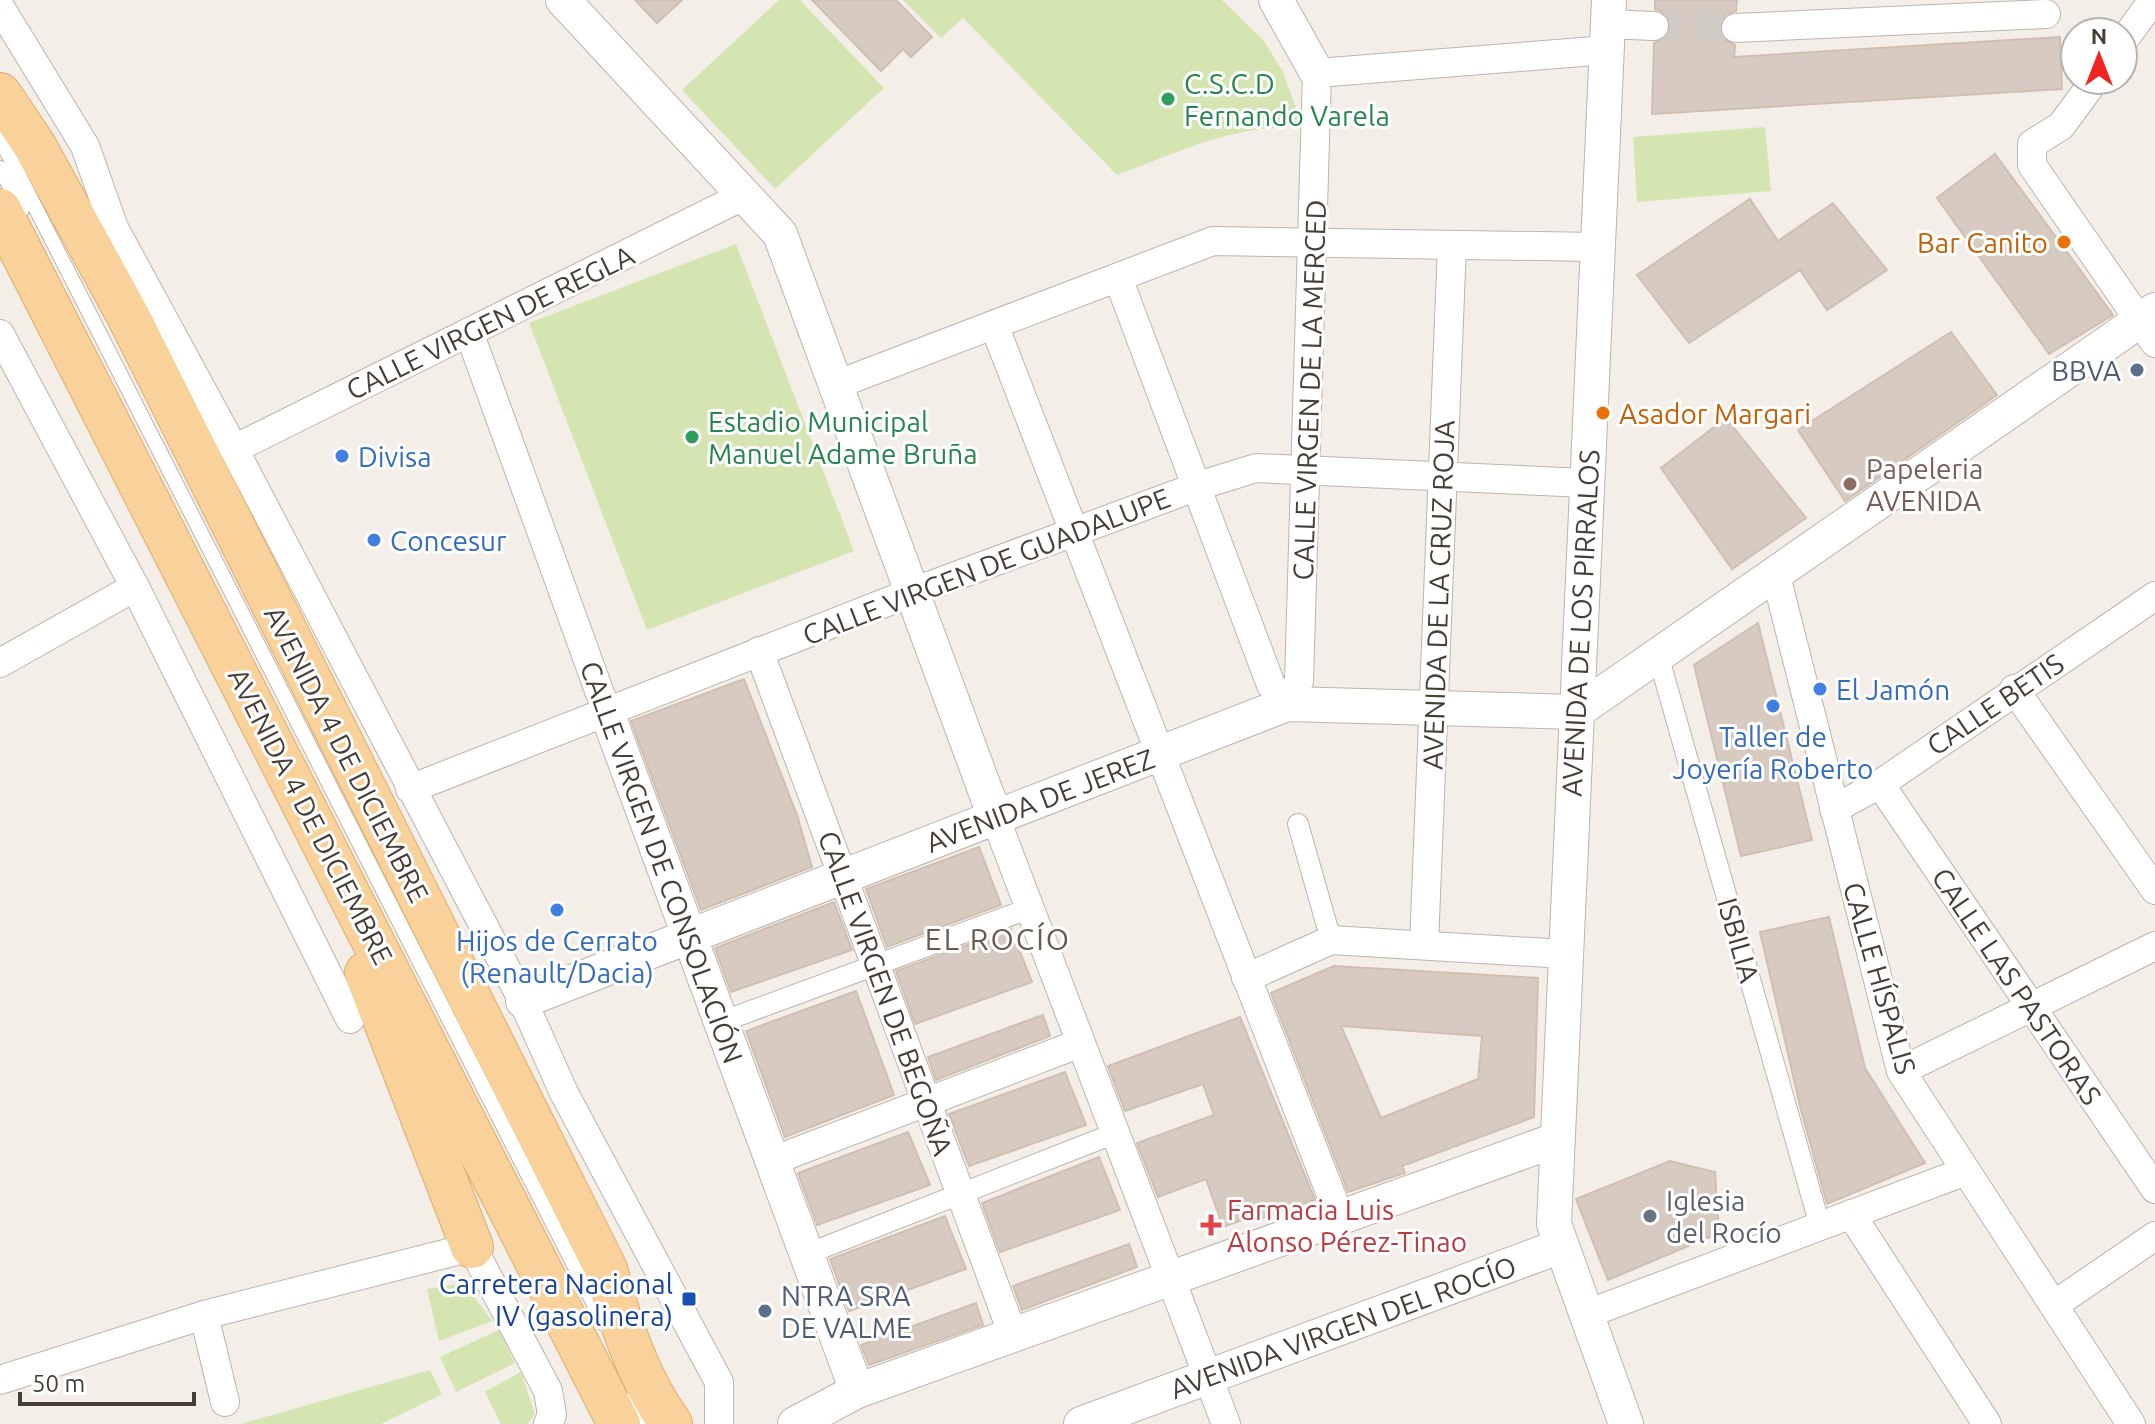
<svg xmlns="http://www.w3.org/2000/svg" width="2155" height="1424" font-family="Ubuntu,sans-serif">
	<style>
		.green { fill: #d5e5b2 }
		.building { fill: #d7cbc1; stroke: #cfbfb1; stroke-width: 2; fill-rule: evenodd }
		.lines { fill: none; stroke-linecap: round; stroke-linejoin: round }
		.minor-tunnel { stroke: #d0cbc5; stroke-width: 28; stroke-dasharray: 28 14; stroke-linecap: butt }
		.service-casing { stroke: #beb4ab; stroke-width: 16 }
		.pedestrian-casing { stroke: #beb4ab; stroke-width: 22 }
		.minor-casing { stroke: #beb4ab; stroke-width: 30 }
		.tertiary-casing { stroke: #beb4ab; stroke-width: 36 }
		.primary-casing { stroke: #deac6a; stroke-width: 44 }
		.service { stroke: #fff; stroke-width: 14 }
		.pedestrian { stroke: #fff; stroke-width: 20 }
		.minor { stroke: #fff; stroke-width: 28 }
		.tertiary { stroke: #fff; stroke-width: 34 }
		.primary { stroke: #f9d19a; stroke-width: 42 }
		.leisure-dot { fill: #2e9e5b; stroke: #fff; stroke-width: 3 }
		.food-dot { fill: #e8710a; stroke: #fff; stroke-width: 3 }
		.service-dot { fill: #5c6f8a; stroke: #fff; stroke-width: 3 }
		.shop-dot { fill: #3f7fe0; stroke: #fff; stroke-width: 3 }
		.education-dot { fill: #8d6e63; stroke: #fff; stroke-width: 3 }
		.worship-dot { fill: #6b7280; stroke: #fff; stroke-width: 3 }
		.health-dot { fill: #e0444e; stroke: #fff; stroke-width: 3 }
		.transit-dot { fill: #1a4fb4; stroke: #fff; stroke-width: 3 }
		.labels { text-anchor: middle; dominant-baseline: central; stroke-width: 6; stroke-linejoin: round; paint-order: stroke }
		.leisure-label { font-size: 28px; fill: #27864d; stroke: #fff; text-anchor: start }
		.food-label { font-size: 28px; fill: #c56008; stroke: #fff; text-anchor: end }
		.street-label { font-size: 28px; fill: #463e37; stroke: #fff }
		.service-label { font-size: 28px; fill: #4e5e75; stroke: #fff; text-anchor: end }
		.shop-label { font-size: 28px; fill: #366cbe; stroke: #fff; text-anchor: start }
		.education-label { font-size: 28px; fill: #785e54; stroke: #fff; text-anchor: start }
		.worship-label { font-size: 28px; fill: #5b616d; stroke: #fff; text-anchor: start }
		.health-label { font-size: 28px; fill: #be3a42; stroke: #fff; text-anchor: start }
		.transit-label { font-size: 28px; fill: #164399; stroke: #fff; text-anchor: end }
		.neighbourhood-label { font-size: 30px; letter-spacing: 2px; fill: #685a4e; stroke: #fff }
	</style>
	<rect width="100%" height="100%" fill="#f3eee8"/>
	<g class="green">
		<path d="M779,0H800L884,88L775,189L682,90Z"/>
		<path d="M903,0H1222L1264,41L1283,72L1303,128C1236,123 1180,152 1117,175L963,18L941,38Z"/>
		<path d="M1765,127L1771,191L1637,202L1633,137Z"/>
		<path d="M736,244L854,551L647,630L529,323Z"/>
		<path d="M464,1283L492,1321L439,1341L427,1289Z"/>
		<path d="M499,1330L515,1363L456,1392L440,1357Z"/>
		<path d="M430,1370L442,1394L381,1424H241Z"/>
		<path d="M521,1372L535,1414L527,1424H501L485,1392Z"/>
	</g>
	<g class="building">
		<path d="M635,0H682L657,23Z"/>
		<path d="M812,0H896L932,37L911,57L903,49L881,71Z"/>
		<path d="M1655,0H1737L1736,11L1726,14L1719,28L1722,38L1735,45L1734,57L2060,37L2062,89L1652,114L1654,43L1668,36L1671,26L1664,12L1655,9Z"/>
		<path d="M1995,154L2113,315L2049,354L1937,198Z"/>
		<path d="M1750,199L1778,241L1833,203L1887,270L1827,310L1800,270L1689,343L1637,275Z"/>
		<path d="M1951,332L1997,395L1845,501L1798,430Z"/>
		<path d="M1726,418L1806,518L1732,569L1661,468Z"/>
		<path d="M1758,623L1812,840L1741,856L1694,665Z"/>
		<path d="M744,679L797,815L812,867L701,910L631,721Z"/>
		<path d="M979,847L1001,905L887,947L866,889Z"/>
		<path d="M834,902L852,950L731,992L715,948Z"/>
		<path d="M1829,917L1865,1068L1925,1163L1827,1204L1800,1106L1760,932Z"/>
		<path d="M1011,929L1032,982L915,1024L896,971Z"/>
		<path d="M1334,966L1538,978L1534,1117L1402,1166L1405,1173L1348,1192L1271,993ZM1341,1026L1482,1036L1478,1079L1381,1118Z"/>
		<path d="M856,991L894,1095L785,1137L746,1031Z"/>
		<path d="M1043,1015L1050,1036L936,1080L928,1057Z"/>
		<path d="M1240,1017L1315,1200L1255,1221L1253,1216L1223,1227L1206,1179L1158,1197L1137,1143L1214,1115L1203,1084L1125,1111L1108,1066Z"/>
		<path d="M1065,1072L1086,1125L969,1166L949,1114Z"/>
		<path d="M908,1132L930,1185L817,1225L798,1173Z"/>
		<path d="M1099,1157L1120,1210L1000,1252L982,1203Z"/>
		<path d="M1670,1161L1715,1172L1719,1233L1608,1280L1576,1199Z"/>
		<path d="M945,1216L966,1269L849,1311L830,1259Z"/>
		<path d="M1129,1244L1137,1267L1022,1310L1013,1286Z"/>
		<path d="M976,1303L983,1325L869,1365L861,1345Z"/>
	</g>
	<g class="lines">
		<path class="minor-tunnel" d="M1654,26L1736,28"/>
		<defs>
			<g id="service">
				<path d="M0,138L604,1324"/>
				<path d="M0,168L22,210"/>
				<path d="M630,1400L642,1424"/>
			</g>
			<g id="pedestrian">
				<path d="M1658,655L1820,1226"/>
				<path d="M1298,824L1331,940"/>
				<path d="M721,1022L1028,909"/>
				<path d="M807,1254L1113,1134"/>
			</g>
			<g id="minor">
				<path d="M0,7L85,146L114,228L234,449L523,1001L564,1093L719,1382V1424"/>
				<path d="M1608,24L1654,26"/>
				<path d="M1736,28L2046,14"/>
				<path d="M2123,41L2153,0"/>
				<path d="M2095,80L2061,126L2032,144V165L2155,343"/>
				<path d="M1118,278L1271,685L1287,704L1299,681L1317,73L1607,50"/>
				<path d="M994,325L1340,1218"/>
				<path d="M469,332L606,710"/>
				<path d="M0,334L135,587L350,1019"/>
				<path d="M833,386L1213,241L1596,247"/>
				<path d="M234,449L745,195"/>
				<path d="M1775,572L1901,1071L2131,1424"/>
				<path d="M759,651L1013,1335"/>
				<path d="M0,663L135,587"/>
				<path d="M2014,689L2155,890"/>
				<path d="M1880,784L2155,1189"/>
				<path d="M410,789L910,593L1198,486L1256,468L1586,483"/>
				<path d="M1834,809L1880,784L2155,596"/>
				<path d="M995,817L1226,1424"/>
				<path d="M1424,945L1452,245"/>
				<path d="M1246,978L1331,940L1565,954"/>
				<path d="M1901,1071L2155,946"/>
				<path d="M772,1161L1078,1044"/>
				<path d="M1851,1214L1987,1424"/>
				<path d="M2054,1305L2155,1236"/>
				<path d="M1587,1314L1966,1171"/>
				<path d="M204,1315L225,1402"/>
				<path d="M0,1380L204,1315L472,1247L548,1391L552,1415L548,1424"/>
			</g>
			<g id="tertiary">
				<path d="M563,0L780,234L995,817"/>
				<path d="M1276,0L1317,73"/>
				<path d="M1609,0L1554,1224L1626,1424"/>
				<path d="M606,710L857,1391"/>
				<path d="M523,1001L1287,704L1576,712L2155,310"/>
				<path d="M795,1424L857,1391L1556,1140"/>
				<path d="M1081,1424L1561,1246"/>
			</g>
			<g id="primary">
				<path d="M0,94L35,146L127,314L606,1269C620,1323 638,1378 671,1424"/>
				<path d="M0,210L619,1424"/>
				<path d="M366,973L472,1247"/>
			</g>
		</defs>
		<use href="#service" class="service-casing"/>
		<use href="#pedestrian" class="pedestrian-casing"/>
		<use href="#minor" class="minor-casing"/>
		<use href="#tertiary" class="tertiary-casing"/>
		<use href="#primary" class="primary-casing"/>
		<use href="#service" class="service"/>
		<use href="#pedestrian" class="pedestrian"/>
		<use href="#minor" class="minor"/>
		<use href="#tertiary" class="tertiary"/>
		<use href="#primary" class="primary"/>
	</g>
	<g class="leisure-dot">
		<circle cx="1168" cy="99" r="8"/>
		<circle cx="692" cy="437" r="8"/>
	</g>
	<g class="food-dot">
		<circle cx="2064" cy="242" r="8"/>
		<circle cx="1603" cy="413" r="8"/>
	</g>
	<g class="service-dot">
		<circle cx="2137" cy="370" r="8"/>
		<circle cx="765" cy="1311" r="8"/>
	</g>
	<g class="shop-dot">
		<circle cx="342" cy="456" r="8"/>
		<circle cx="374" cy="540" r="8"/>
		<circle cx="1820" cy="689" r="8"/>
		<circle cx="1773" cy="706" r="8"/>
		<circle cx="557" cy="910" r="8"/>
	</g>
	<circle class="education-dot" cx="1850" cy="484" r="8"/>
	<circle class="worship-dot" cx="1650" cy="1216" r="8"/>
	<path class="health-dot" d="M1207 1213h8v8h8v8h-8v8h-8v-8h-8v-8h8z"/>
	<rect class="transit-dot" x="681" y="1291" width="16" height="16" rx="4"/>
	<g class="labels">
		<g class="leisure-label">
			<text x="1184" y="83">C.S.C.D<tspan x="1184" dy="32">Fernando Varela</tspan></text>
			<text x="708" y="421">Estadio Municipal<tspan x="708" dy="32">Manuel Adame Bruña</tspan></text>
		</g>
		<g class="food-label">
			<text x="2048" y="242">Bar Canito</text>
			<text x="1619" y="413" text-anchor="start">Asador Margari</text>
		</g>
		<g class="street-label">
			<text transform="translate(490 322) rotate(-26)">CALLE VIRGEN DE REGLA</text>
			<text transform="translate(1309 390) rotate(-88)">CALLE VIRGEN DE LA MERCED</text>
			<text transform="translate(986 566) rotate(-21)">CALLE VIRGEN DE GUADALUPE</text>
			<text transform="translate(1438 595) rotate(-88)">AVENIDA DE LA CRUZ ROJA</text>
			<text transform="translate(1580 623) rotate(-87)">AVENIDA DE LOS PIRRALOS</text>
			<text transform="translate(1995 704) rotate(-34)">CALLE BETIS</text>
			<text transform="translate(347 754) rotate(63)">AVENIDA 4 DE DICIEMBRE</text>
			<text transform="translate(1040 800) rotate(-21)">AVENIDA DE JEREZ</text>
			<text transform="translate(311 816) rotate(63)">AVENIDA 4 DE DICIEMBRE</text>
			<text transform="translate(662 862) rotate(70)">CALLE VIRGEN DE CONSOLACIÓN</text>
			<text transform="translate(1739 940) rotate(74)">ISBILIA</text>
			<text transform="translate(1880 978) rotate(74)">CALLE HÍSPALIS</text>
			<text transform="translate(2017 986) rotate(56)">CALLE LAS PASTORAS</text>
			<text transform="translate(886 993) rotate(70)">CALLE VIRGEN DE BEGOÑA</text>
			<text transform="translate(1343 1327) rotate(-20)">AVENIDA VIRGEN DEL ROCÍO</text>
		</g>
		<g class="service-label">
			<text x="2121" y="370">BBVA</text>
			<text x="781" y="1295" text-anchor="start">NTRA SRA<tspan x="781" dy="32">DE VALME</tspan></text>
		</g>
		<g class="shop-label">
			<text x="358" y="456">Divisa</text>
			<text x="390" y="540">Concesur</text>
			<text x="1836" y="689">El Jamón</text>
			<text x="1773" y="736" text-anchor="middle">Taller de<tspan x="1773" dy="32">Joyería Roberto</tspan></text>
			<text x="557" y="940" text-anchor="middle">Hijos de Cerrato<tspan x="557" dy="32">(Renault/Dacia)</tspan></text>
		</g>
		<g class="education-label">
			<text x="1866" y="468">Papeleria<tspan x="1866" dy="32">AVENIDA</tspan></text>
		</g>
		<g class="worship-label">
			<text x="1666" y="1200">Iglesia<tspan x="1666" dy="32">del Rocío</tspan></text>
		</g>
		<g class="health-label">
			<text x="1227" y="1209">Farmacia Luis<tspan x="1227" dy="32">Alonso Pérez-Tinao</tspan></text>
		</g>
		<g class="transit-label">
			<text x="673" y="1283">Carretera Nacional<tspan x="673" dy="32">IV (gasolinera)</tspan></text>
		</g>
		<g class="neighbourhood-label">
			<text x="998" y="939">EL ROCÍO</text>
		</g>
	</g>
	<g transform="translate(2099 56)"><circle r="38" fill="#ffffff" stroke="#b5b2af" stroke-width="2"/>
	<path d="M0-6L14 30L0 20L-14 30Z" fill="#f02522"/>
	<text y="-12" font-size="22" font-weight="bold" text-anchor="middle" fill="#463e37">N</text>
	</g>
	<path d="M20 1392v12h174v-12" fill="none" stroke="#463e37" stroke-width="4"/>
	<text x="32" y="1392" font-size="24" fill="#463e37" stroke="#ffffff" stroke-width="6" paint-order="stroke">50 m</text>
</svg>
